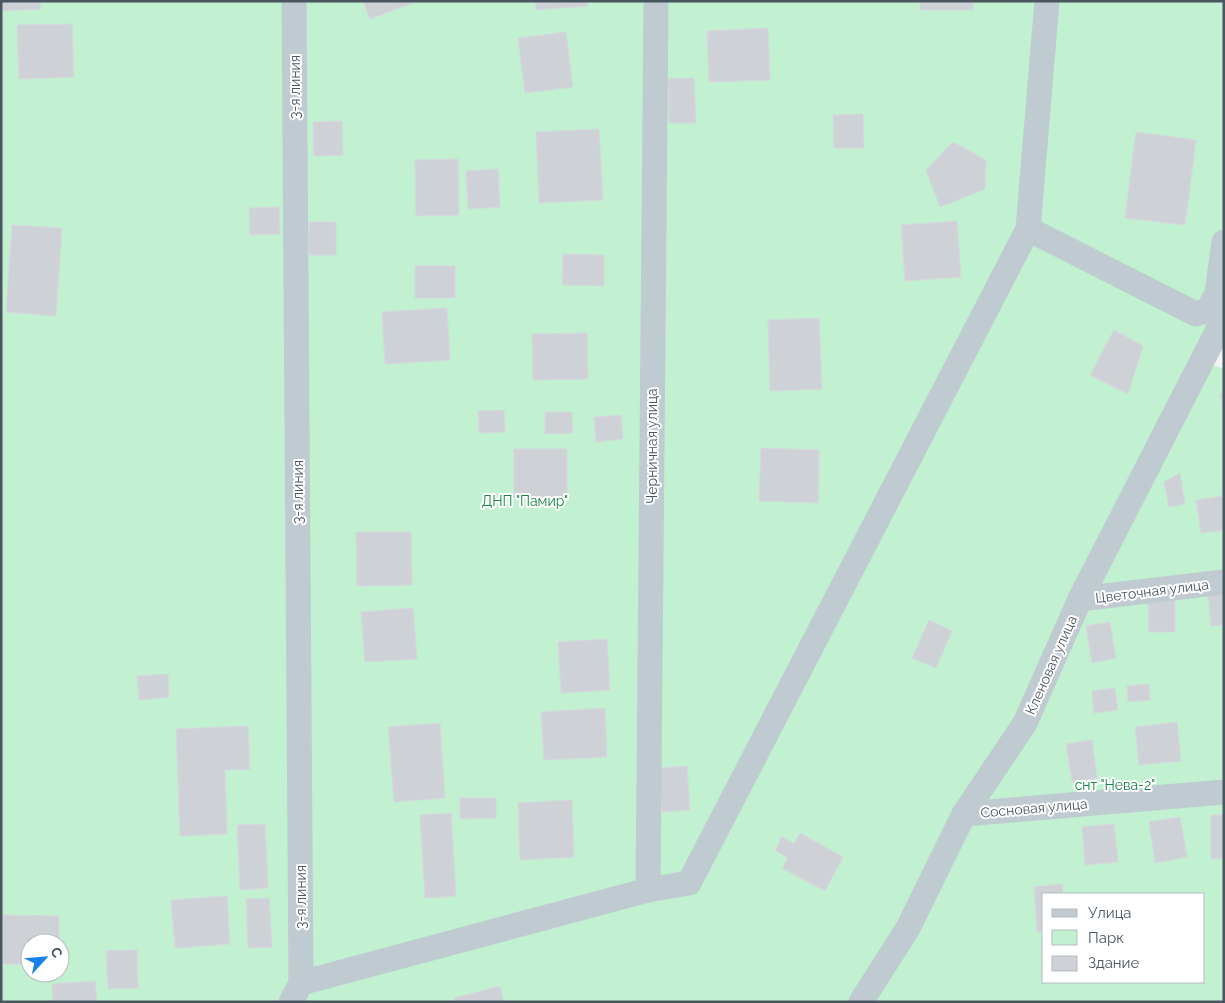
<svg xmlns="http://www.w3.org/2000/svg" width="1225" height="1003" font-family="Raleway,sans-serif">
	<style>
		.green { fill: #c1f1d0; fill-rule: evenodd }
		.building { fill: #ced1d6; stroke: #d5d8dd }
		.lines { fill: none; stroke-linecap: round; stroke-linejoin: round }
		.minor { stroke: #bfcad1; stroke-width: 25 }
		.labels { text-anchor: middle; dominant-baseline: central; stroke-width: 4; stroke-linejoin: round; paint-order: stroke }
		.street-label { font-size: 14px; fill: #495660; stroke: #fff }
		.park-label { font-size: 14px; fill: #168446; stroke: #fff }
	</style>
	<rect width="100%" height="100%" fill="#f4f2f2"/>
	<path class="green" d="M1,1H1224V327L1208,363L1224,369V1002H1ZM1044,894H1204V982H1044ZM30,943H60V973H30Z"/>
	<g class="building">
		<path d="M1,1H40L41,9L1,11Z"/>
		<path d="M363,1H418L370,19Z"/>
		<path d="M535,1H587L588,6L536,10Z"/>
		<rect x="920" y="1" width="53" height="9"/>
		<path d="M72,24L74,77L19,79L17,25Z"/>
		<path d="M768,28L770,80L709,82L707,31Z"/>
		<path d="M566,32L573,87L525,93L518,38Z"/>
		<path d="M694,78L696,123H669L668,79Z"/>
		<path d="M863,114L864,148H834L833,115Z"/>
		<path d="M342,121L343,155L314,156L313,122Z"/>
		<path d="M599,129L603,200L539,203L536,132Z"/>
		<path d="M1136,132L1196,140L1185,225L1125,218Z"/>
		<path d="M953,142L986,160L985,189L940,207L926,170Z"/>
		<path d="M458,159L459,215L416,216L415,160Z"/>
		<path d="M498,169L500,207L468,209L466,171Z"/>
		<path d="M279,207L280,234L250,235L249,208Z"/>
		<path d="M957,221L961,277L905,281L901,225Z"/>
		<rect x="309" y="222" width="27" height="33"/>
		<path d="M12,225L62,228L56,316L6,312Z"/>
		<path d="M563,254L604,255V286L562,285Z"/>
		<rect x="415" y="266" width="40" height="32"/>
		<path d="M447,308L450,360L385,364L382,312Z"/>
		<path d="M819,318L822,389L770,391L768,320Z"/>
		<path d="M1114,330L1143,346L1128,394L1090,375Z"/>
		<path d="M587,333L588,379L533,380L532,334Z"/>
		<path d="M1224,393V412L1220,394Z"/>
		<path d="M504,410L505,432L479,433L478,411Z"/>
		<path d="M545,412H572L573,433L545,434Z"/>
		<path d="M621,415L623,439L596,442L594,417Z"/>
		<path d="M761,448L819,450L818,503L759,501Z"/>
		<rect x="514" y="449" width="53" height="50"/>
		<path d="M1180,473L1185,504L1169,507L1164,482Z"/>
		<path d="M1223,496L1224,530L1201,533L1196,500Z"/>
		<path d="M356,532H411L412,585L357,586Z"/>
		<path d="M1224,590V625L1211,626L1208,591Z"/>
		<path d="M1148,599H1175V632H1149Z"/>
		<path d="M413,608L417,659L365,662L361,612Z"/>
		<path d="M929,620L952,631L936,668L912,658Z"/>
		<path d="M1110,622L1116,658L1092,663L1086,626Z"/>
		<path d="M607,639L610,690L561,693L558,642Z"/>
		<path d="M168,674L169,697L139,700L137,676Z"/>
		<path d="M1149,684L1150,700L1128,702L1127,686Z"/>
		<path d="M1115,688L1118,710L1094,713L1092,691Z"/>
		<path d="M605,708L607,757L544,760L541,712Z"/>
		<path d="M1177,722L1181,761L1139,765L1135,727Z"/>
		<path d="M440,723L445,798L394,802L388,727Z"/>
		<path d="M248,726L250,769L225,770L227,834L180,836L176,729Z"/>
		<path d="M1092,740L1097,778L1072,782L1066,744Z"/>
		<path d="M687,766L690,810L662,812L659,768Z"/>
		<path d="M460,798H496V818L460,819Z"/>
		<path d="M572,800L574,857L520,860L518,803Z"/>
		<path d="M451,813L456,896L425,898L420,815Z"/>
		<path d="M1211,815H1224V858L1211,859Z"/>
		<path d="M1180,817L1187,857L1155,863L1149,822Z"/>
		<path d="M265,824L268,888L240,890L237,825Z"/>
		<path d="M1114,824L1118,862L1085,865L1082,827Z"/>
		<path d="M800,833L843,857L825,891L782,868L788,858L775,850L782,837L794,844Z"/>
		<path d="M1062,884L1063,894H1044V931L1037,932L1034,887Z"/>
		<path d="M227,896L230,944L175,948L171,900Z"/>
		<path d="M269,898L272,947L248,948L246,899Z"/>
		<path d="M3,915L59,916V943H30V964H3Z"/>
		<path d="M137,950L138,988L108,989L106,951Z"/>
		<path d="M95,981L97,1002H53L52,984Z"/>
		<path d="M500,986L504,1002H455L454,998Z"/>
	</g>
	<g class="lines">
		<g class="minor">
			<path d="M294,1L301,983"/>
			<path d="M1028,229L1196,314L1208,310L1217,293L1224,242"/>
			<path d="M1080,599L1224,582"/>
			<path d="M964,814L1224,792"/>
			<path d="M648,890L656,1"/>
			<path d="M291,1002L301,983L648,890L689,883L1028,229L1047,1"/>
			<path d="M861,1002L908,928L964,814L1025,723L1080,599L1224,318"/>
		</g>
	</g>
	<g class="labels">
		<g class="street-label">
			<text transform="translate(295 87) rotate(-90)">3-я линия</text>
			<text transform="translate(652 446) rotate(-90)">Черничная улица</text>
			<text transform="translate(298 492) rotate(-90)">3-я линия</text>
			<text transform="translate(1152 591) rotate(-7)">Цветочная улица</text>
			<text transform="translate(1051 665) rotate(-66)">Кленовая улица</text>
			<text transform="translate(1034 808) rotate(-5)">Сосновая улица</text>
			<text transform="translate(301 897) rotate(-90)">3-я линия</text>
		</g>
		<g class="park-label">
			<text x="525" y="501">ДНП "Памир"</text>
			<text x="1115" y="785">снт "Нева-2"</text>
		</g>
	</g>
	<rect width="1225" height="1003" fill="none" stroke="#495660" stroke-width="5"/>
	<rect x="1042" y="893" width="162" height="90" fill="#ffffff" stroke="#b6bbbf"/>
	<rect x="1052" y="909" width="25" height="8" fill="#bfcad1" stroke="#b6bbbf"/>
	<text x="1088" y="918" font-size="15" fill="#495660">Улица</text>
	<rect x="1052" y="930" width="25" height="15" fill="#c1f1d0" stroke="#b6bbbf"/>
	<text x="1088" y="943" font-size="15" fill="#495660">Парк</text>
	<rect x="1052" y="956" width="25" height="15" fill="#ced1d6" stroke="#b6bbbf"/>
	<text x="1088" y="968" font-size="15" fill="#495660">Здание</text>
	<g transform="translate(45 958) rotate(64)"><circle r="24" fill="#ffffff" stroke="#b6bbbf"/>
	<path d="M0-4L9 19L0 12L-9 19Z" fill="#1681e9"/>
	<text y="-8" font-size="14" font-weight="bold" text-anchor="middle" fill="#495660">С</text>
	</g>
</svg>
